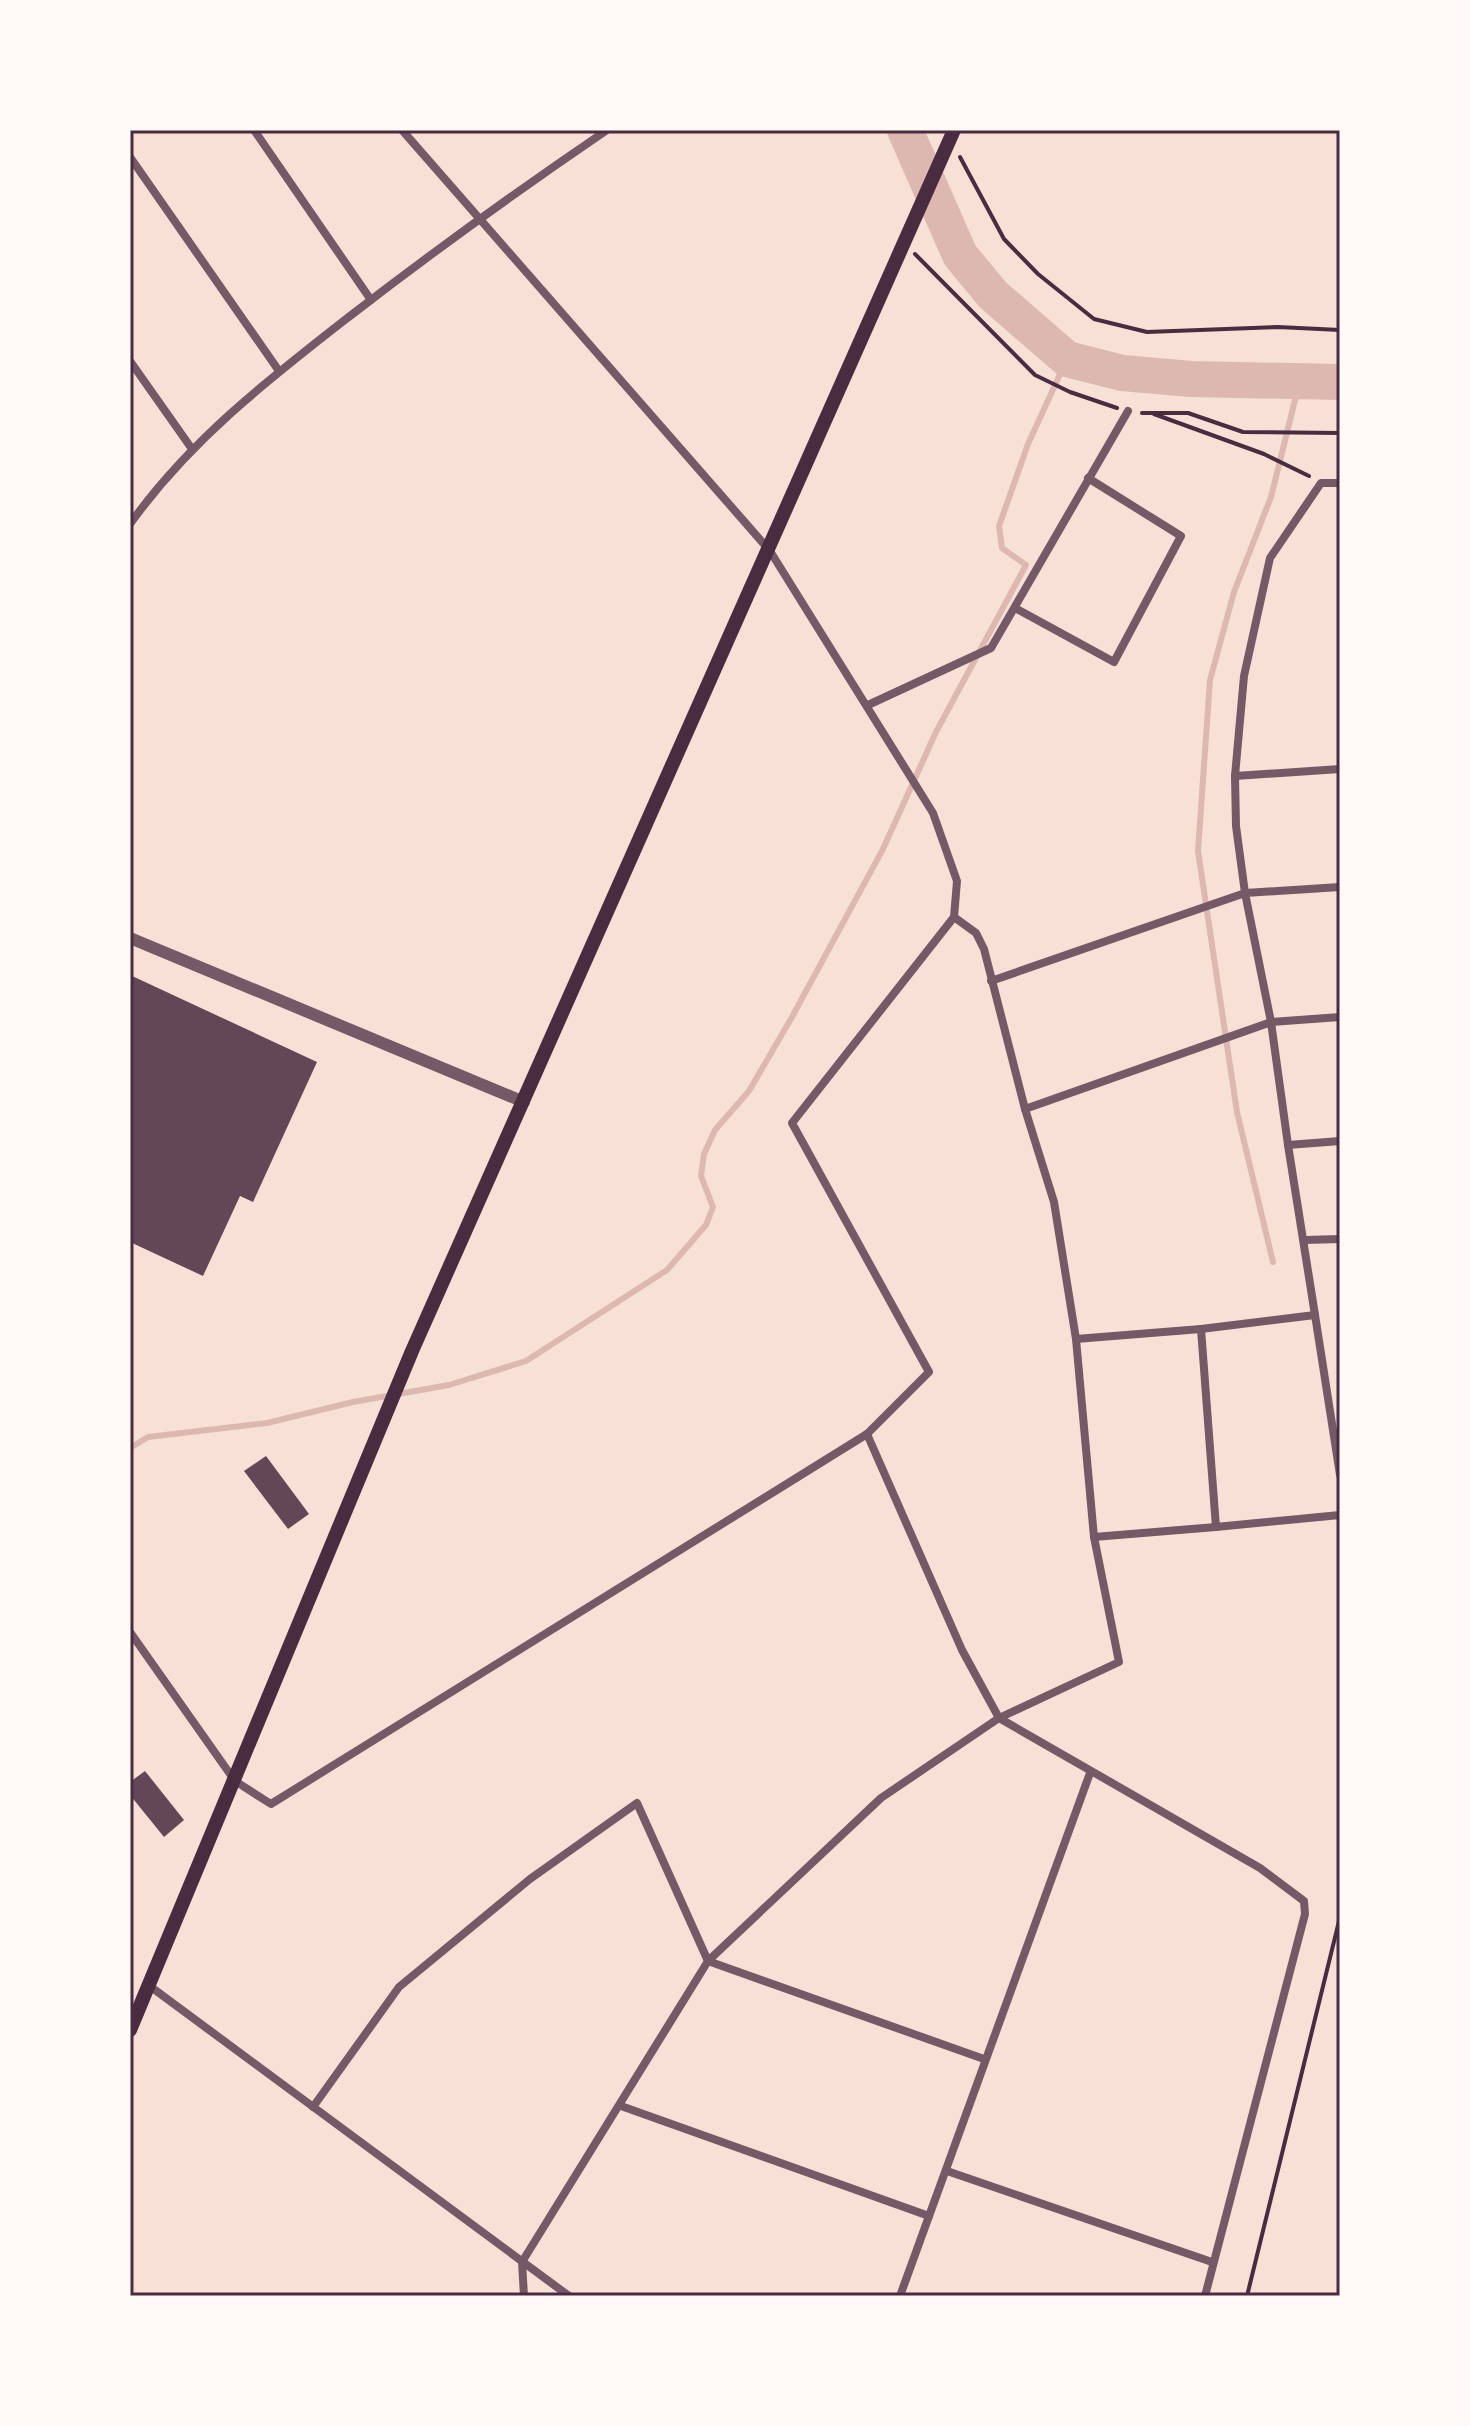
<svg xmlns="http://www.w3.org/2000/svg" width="1470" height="2426" font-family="'PT Sans',sans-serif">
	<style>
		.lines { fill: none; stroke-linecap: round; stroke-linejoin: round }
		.stream { stroke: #dcb8b0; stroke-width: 6 }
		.river { stroke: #dcb8b0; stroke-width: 36 }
		.building { fill: #644757 }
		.path { stroke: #4a2c40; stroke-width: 4 }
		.minor { stroke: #755966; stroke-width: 8 }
		.tertiary { stroke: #755966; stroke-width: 12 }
		.secondary { stroke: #4a2c40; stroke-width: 14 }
		.neatline { fill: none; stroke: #4a2c40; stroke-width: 3 }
	</style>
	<rect width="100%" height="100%" fill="#f7e1d7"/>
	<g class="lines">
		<g class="stream">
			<path d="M1273,1262L1237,1112L1198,851L1210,680L1234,592L1271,497L1299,384"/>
			<path d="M130,1448L148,1437L267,1423L353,1402L449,1385L526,1361L667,1270L706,1225L713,1207L701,1176L704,1154L715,1130L749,1091L792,1017L883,849L936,732L1026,565L1002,548L999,526L1028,444L1067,359"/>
		</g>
		<path class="river" d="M905,130L960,255L993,295L1067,359L1122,373L1191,379L1340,382"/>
	</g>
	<g class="building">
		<path d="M130,975L317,1062L253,1202L240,1196L203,1276L130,1242Z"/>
		<path d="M266,1456L309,1514L288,1529L244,1471Z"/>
		<path d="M145,1771L184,1820L164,1837L130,1795V1782Z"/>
	</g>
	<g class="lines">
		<g class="path">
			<path d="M960,157L1004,239L1038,274L1094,319L1147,332L1278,327L1340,330"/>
			<path d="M915,254L1035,375L1070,392L1117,408"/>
			<path d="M1142,413H1188L1243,432L1340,433"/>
			<path d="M1154,414L1264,454L1309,476"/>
			<path d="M1247,2296L1340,1917"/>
		</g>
		<g class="minor">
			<path d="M254,130L371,300"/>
			<path d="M130,157L279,371"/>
			<path d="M130,361L192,449"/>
			<path d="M130,524C190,440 269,379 350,316C434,251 519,190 607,130"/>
			<path d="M1015,608L1114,662L1181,536L1088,478"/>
			<path d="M868,705L991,648L1128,411"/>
			<path d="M1235,776L1244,676L1270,558L1321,483H1340"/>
			<path d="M1340,887L1245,893L1271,1022L1340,1017"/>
			<path d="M954,917L976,933L984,949L1025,1109L1054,1202L1076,1339L1201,1329L1315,1315L1340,1475"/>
			<path d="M991,981L1245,893L1236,826L1235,776L1340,769"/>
			<path d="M1025,1109L1271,1022L1288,1145L1340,1141"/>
			<path d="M1288,1145L1315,1315"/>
			<path d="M1305,1240L1340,1239"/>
			<path d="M1201,1329L1216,1527L1340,1515"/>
			<path d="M1076,1339L1094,1537L1216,1527"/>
			<path d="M867,1434L962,1650L999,1718L1260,1868L1304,1901L1305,1914L1205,2296"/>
			<path d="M130,1632L235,1781L271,1804L867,1434L929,1372L792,1123L954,917L957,881L933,813L770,551L402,130"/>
			<path d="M151,1987L569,2296"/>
			<path d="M621,2106L929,2216"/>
			<path d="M313,2107L399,1987L530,1879L637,1803L708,1961L984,2059"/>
			<path d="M947,2171L1212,2262"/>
			<path d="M524,2296L522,2262L708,1961L881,1798L999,1718L1119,1662L1094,1537"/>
			<path d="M900,2296L1090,1773"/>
		</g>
		<path class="tertiary" d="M130,938L524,1102"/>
		<path class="secondary" d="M130,2030L412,1351L954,130"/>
	</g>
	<rect width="1470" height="2426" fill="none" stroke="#fffaf5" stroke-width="264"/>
	<rect x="132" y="132" width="1206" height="2162" class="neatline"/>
</svg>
